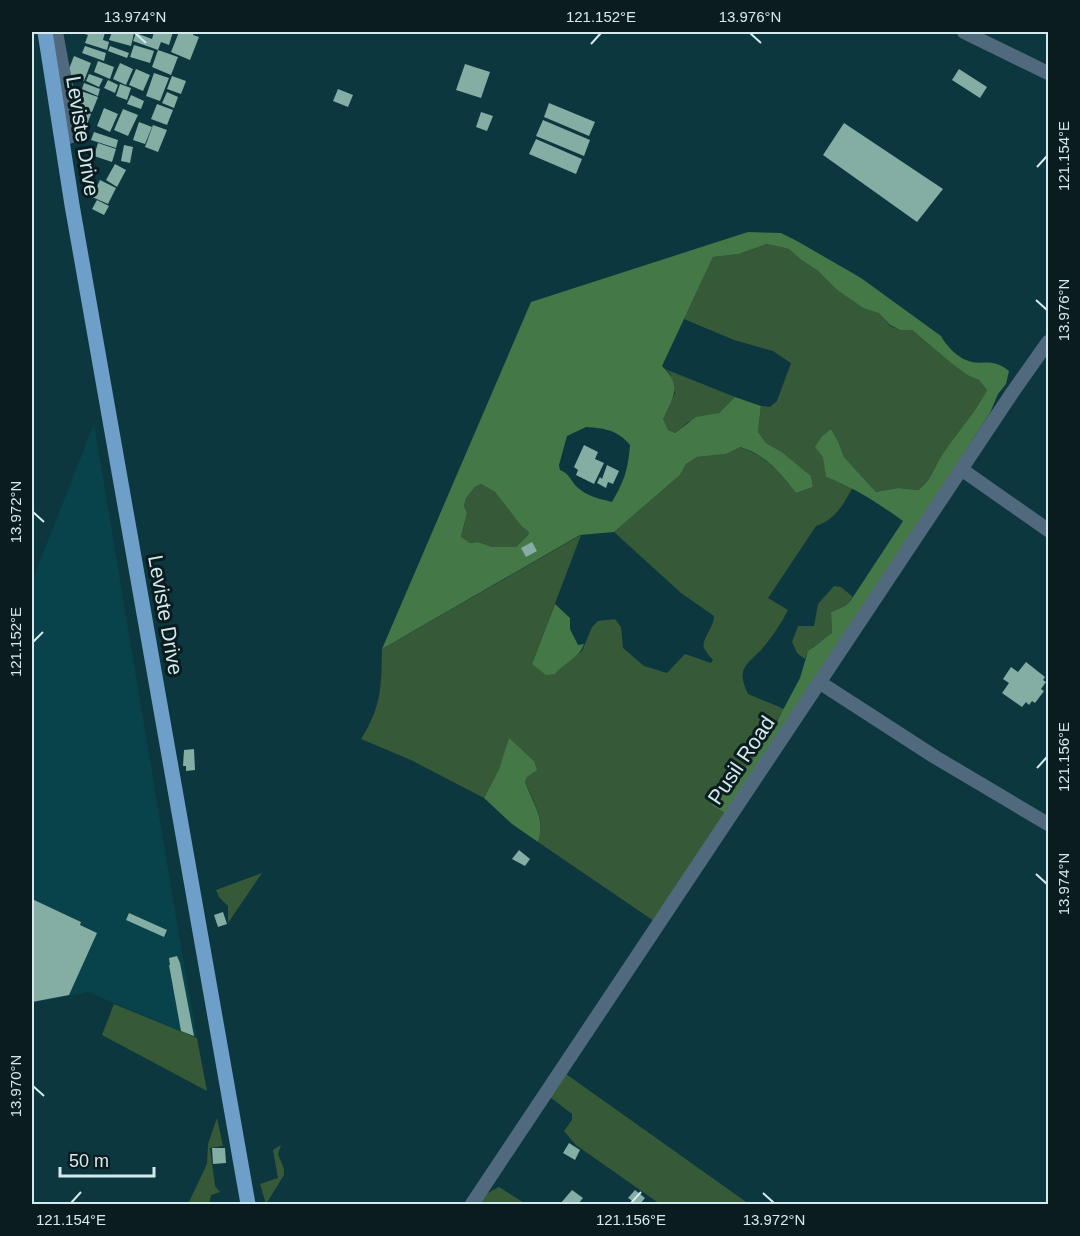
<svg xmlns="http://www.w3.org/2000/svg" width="1080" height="1236" font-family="Helvetica,sans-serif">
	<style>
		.built { fill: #08424b }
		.green { fill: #365a37 }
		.forest { fill: #447846; fill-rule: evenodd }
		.building { fill: #84ada3 }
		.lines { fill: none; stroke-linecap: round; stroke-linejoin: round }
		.minor { stroke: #51697d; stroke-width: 14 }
		.major { stroke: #6d9fc9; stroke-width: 15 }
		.ticks { fill: none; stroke: #d4eaee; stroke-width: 2 }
		.labels { text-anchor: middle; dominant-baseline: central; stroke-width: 6; stroke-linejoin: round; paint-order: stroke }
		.street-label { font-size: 21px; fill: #d4eaee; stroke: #0b1c1f }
		.neatline { fill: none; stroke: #d4eaee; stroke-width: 2 }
		.ticks-label { font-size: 15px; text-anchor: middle; fill: #d4eaee }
	</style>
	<rect width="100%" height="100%" fill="#0c373f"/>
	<path class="built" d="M94,424L179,935L197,1038L88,992L32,1003V581Z"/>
	<g class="green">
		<path d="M767,244L789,249L800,259L818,271L837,290L863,308L879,312L890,326L900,330H912L951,363L967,375L979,380L987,390C975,413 958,431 944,452C934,466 932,481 918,490L898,488L876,492L844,457L838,441L831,429L822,436L826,477L853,487C843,505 836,519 816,526L768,598L788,610C781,624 769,642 758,653C742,668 738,672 748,694L784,709L749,764L728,783L712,804L725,813L654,921L538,842C546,818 534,804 525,782L534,761L509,739L499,769L484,798L411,760L361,739C382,706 381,687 382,649L581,535L532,664L555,674L561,666L582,651L592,627L598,621L615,619L621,627L623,648L644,666L667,673L685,654L711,663L713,660C710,657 706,652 704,648C701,639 714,628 714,616L681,593L614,532L680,475L686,464L697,457L726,454L739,447C764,454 780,473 796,493L813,487L811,476L782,452L766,443L758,432L761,406L770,407L777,401L791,363L773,351L734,340L684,319L713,257L739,254Z"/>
		<path d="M665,369L735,397L719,413L688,422L675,433L668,430L662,419L675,393L670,373Z"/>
		<path d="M481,484L495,492L522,527L528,531L529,534L516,547H492L478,542L470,543L461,538L467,513L464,506L466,498L475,487Z"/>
		<path d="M834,586L841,587L853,597L845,606L831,612L832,633C821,644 810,644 805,659L797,653L792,642L798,626H814L818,604Z"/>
		<path d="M262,873L228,923V906L219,897L216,890Z"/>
		<path d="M114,1004L197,1038L207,1091L102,1035Z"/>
		<path d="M566,1074L749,1204H660L576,1145L564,1131L572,1120V1114L550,1097Z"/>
		<path d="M217,1118L223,1146L210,1148L215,1186L220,1192L211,1195L209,1204H188L207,1164L208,1144Z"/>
		<path d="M281,1145L278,1154L284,1169V1175L266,1204L260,1184L278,1178L273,1150Z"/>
		<path d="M499,1187L526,1204H478L486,1194Z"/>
	</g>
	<g class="forest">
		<path d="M748,232L781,233L797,241L861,278L941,336C945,344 957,357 966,360C981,367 991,356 1009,371L1006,384L998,394L990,413L856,619L725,813L712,805L728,783L749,764L775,725L800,678L808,651L832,633L831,612L845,606L851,600L903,521C878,503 855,488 826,477L823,457L815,447L822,436L831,429L838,441L844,457L876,492L898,488L918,490C932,481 934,466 944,452C958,431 975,413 987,390L979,380L967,375L951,363L912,330H900L890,325L879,313L863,308L837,290L818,271L800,259L789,249L767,244L739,254L713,257L662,366C683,386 673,397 663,419L668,430L675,433L696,417L719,413L735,397L761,406L758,432L766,443L782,452L811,476L813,487L796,493C780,473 765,454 740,447L726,454L697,457L686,464L680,475L614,532L580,535L382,649L531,302ZM586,427C604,428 618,430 630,445C628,469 625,480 612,502C598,498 588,497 577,487C570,480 570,474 560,470L559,465L567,436ZM481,484L495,492L522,527L528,531L529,534L516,547H492L478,542L470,543L461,537L467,513L464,506L466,498L475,487Z"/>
		<path d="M555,604L570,618V629L578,645L584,644C580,657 564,663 555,674L546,675L532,664Z"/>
		<path d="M509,738L534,761L537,770L527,777L525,782C533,804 546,818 538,842L512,824L484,798L499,769Z"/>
	</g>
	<g class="building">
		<path d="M79,32H105L103,40L109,42L107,50L85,43L88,35Z"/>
		<path d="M112,32L134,33L131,46L109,40Z"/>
		<path d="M154,32H173L169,45L161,42L158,50L133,41L136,33L152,39Z"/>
		<path d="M179,32H194L193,35L199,37L190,60L171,52Z"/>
		<path d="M134,45L154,51L150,63L130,57Z"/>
		<path d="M85,46L106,53L104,61L82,53Z"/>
		<path d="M110,46L129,53L127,58L108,51Z"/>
		<path d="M158,50L178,57L171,75L152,67Z"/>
		<path d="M74,56L91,63L84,81L67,74Z"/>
		<path d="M98,61L114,67L110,79L94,72Z"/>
		<path d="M120,63L133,69L126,85L113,79Z"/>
		<path d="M465,64L490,72L481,98L456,90Z"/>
		<path d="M136,69L150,75L143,91L129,85Z"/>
		<path d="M959,69L987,87L980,98L952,80Z"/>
		<path d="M154,73L169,78L160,101L146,96Z"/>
		<path d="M89,74L103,79L99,87L86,81Z"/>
		<path d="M172,76L186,81L181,94L167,89Z"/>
		<path d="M108,80L118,85L115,93L104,88Z"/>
		<path d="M84,83L100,89L98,96L82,89Z"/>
		<path d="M120,84L131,88L127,100L116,96Z"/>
		<path d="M338,89L353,95L348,107L333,101Z"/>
		<path d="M81,91L98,97L92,112L75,106Z"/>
		<path d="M167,92L178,97L174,108L162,103Z"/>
		<path d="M131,95L144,101L141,109L127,104Z"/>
		<path d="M549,103L595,122L589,136L544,117Z"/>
		<path d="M157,104L173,110L167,125L151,119Z"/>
		<path d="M104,108L118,114L110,132L97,126Z"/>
		<path d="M81,109L91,114L86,127L76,122Z"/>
		<path d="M123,109L138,115L128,136L114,130Z"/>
		<path d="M481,112L493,116L487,131L476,127Z"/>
		<path d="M543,120L590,140L584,156L536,136Z"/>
		<path d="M139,122L152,127L145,144L133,140Z"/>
		<path d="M844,123L943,189L917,222L823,155Z"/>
		<path d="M153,125L167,130L158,152L145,147Z"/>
		<path d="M94,132L118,140L116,148L91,140Z"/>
		<path d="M536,139L582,159L576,174L529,154Z"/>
		<path d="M98,143L116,149L112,162L94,156Z"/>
		<path d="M124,145L133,147L130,163L121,161Z"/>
		<path d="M115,164L126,170L117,187L106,180Z"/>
		<path d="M100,180L116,188L108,204L92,197Z"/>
		<path d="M97,200L109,206L104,215L92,209Z"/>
		<path d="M584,445L598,452L595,459L604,463L594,484L576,475L578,470L574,467Z"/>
		<path d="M607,465L619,471L613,484L608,482L606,488L597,483L600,477L602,479Z"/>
		<path d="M532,542L537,551L526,557L521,548Z"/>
		<path d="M1026,662L1045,677L1043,680L1046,682L1041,689L1044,691L1035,703L1032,701L1029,705L1026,702L1022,707L1002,693L1009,683L1003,679L1011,667L1018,672Z"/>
		<path d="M194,749L195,770L186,771V766H183L184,750Z"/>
		<path d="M519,850L530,859L525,866L512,859Z"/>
		<path d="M32,899L81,922L80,925L97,933L69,995L32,1002Z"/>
		<path d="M223,912L227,924L218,927L214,915Z"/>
		<path d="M129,913L167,930L164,937L126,920Z"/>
		<path d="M177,956L180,963L194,1036L181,1031L169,965H170L169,958Z"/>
		<path d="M569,1143L580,1150L575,1160L563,1153Z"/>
		<path d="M212,1148H225L226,1163L213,1164Z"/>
		<path d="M572,1190L583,1198L578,1204H560Z"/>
		<path d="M635,1190L645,1198L640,1204H637L628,1198Z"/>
	</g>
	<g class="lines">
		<g class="minor">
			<path d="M56,32L73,124L71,136L62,139"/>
			<path d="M964,32L1048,73"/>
			<path d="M961,469L1048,530"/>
			<path d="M819,682L935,757L1048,824"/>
			<path d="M472,1204L1012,393L1048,342"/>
		</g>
		<path class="major" d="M45,32L72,205L248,1204"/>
	</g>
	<path class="ticks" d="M135,33L146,43M750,33L761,43M591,44L601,33M1037,167L1047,156M1036,300L1047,310M33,512L44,522M33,642L43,632M1037,768L1047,757M1036,874L1047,884M33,1086L44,1096M763,1193L774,1203M71,1203L81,1192M631,1203L641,1192"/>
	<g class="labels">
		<g class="street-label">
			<text transform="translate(83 136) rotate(81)">Leviste Drive</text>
			<text transform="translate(166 615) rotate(80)">Leviste Drive</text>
			<text transform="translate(741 760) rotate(-56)">Pusil Road</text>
		</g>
	</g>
	<rect width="1080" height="1236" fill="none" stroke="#0b1c1f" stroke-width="66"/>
	<path d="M60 1167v9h94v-9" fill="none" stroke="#d4eaee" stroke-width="3"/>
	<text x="69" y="1167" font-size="18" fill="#d4eaee" stroke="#0b1c1f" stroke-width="4.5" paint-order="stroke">50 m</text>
	<rect x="33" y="33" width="1014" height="1170" class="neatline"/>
	<g class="ticks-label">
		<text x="135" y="22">13.974°N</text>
		<text x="601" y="22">121.152°E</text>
		<text x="750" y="22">13.976°N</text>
		<text transform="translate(1064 156) rotate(-90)" y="5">121.154°E</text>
		<text transform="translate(1064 310) rotate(-90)" y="5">13.976°N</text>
		<text transform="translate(16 512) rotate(-90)" y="5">13.972°N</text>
		<text transform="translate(16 642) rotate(-90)" y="5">121.152°E</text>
		<text transform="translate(1064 757) rotate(-90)" y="5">121.156°E</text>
		<text transform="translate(1064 884) rotate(-90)" y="5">13.974°N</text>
		<text transform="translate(16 1086) rotate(-90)" y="5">13.970°N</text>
		<text x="71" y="1225">121.154°E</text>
		<text x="631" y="1225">121.156°E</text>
		<text x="774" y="1225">13.972°N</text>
	</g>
</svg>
